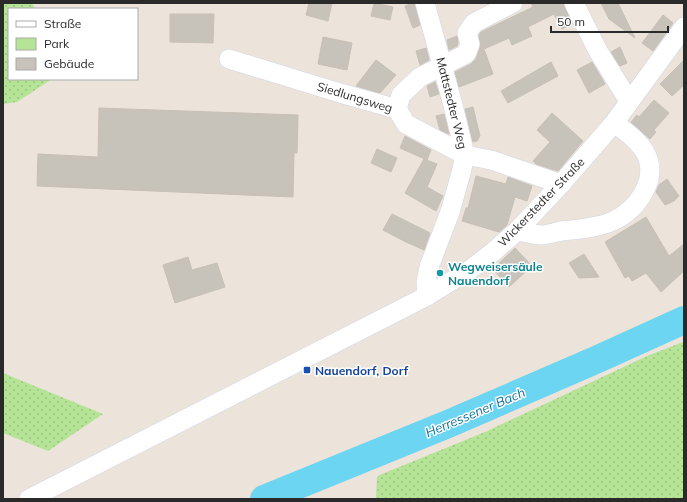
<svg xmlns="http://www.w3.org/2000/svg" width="687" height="502" font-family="Mulish,sans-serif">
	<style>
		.green { fill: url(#green-dots) }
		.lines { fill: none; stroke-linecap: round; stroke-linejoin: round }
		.river { stroke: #6cd5f1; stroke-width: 28 }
		.building { fill: #c7c2ba; stroke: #c8c0b5 }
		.minor-casing { stroke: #d0d5e3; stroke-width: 20 }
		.minor { stroke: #fff; stroke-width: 19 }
		.culture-dot { fill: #0f9aa8; stroke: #fff; stroke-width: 1.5 }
		.transit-dot { fill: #1a4fb4; stroke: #fff; stroke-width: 1.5 }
		.labels { text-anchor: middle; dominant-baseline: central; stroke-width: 3; stroke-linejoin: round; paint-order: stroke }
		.street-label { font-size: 12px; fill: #2a2a2a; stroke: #fff }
		.culture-label { font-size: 12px; font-weight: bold; fill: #0d838f; stroke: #fff; text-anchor: start }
		.transit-label { font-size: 12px; font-weight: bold; fill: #164399; stroke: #fff; text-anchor: start }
		.water-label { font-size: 13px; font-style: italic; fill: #0a729d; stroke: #fff }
	</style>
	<defs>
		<pattern id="green-dots" width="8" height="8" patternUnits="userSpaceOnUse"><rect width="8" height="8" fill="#b5e496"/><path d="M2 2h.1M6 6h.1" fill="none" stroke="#9cc481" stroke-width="1.8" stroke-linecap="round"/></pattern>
	</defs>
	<rect width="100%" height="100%" fill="#ece4db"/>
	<g class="green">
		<path d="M3,3H32L35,9H9V79H52L17,102L3,104Z"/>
		<path d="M683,342L684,344V499H376L377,476L485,432L647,356Z"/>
		<path d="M3,373L103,414L48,451L3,433Z"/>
	</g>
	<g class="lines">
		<path class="river" d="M264,499L448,424L598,359L684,320"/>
	</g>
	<g class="building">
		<path d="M309,3H332L328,21L306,15Z"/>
		<path d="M374,3L393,7L390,20L371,16Z"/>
		<path d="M413,3H414L420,25L413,28L405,6Z"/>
		<path d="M531,3H563L572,24L562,29L554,14L528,27L532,36L512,45L509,38L484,49L493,74L459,87L455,72L471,64L476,59L480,48L479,35L481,32L533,7Z"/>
		<path d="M601,3H618L635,38L609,19Z"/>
		<path d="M170,14H214L213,43L170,42Z"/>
		<path d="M663,15L673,23L653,51L642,43Z"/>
		<path d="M457,36L458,43L457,46L449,50L447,40Z"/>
		<path d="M323,37L352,43L347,70L318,64Z"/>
		<path d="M620,47L627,63L620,66L611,52Z"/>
		<path d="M426,48L429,60L420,65L416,51Z"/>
		<path d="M376,60L396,75L380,93L356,86Z"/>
		<path d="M684,60V85L672,96L660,84Z"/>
		<path d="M551,62L558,76L508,103L501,91Z"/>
		<path d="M592,62L605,84L589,93L577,70Z"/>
		<path d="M435,82L439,94L430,97L427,86Z"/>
		<path d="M654,100L669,113L654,130L656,132L650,139L631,122L637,115L639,117Z"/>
		<path d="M473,107L480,136L477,141L473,142L465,109Z"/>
		<path d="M99,108L298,115L297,153H294L293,197L37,186L38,154L98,157Z"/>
		<path d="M552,113L583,141L558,171L536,164L533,161L550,142L537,130Z"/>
		<path d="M444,114L449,134L440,130L436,116Z"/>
		<path d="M405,136L431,150L427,160L400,148Z"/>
		<path d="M377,149L397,158L391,172L371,163Z"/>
		<path d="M424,159L437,164L427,187L443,196L436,211L405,193Z"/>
		<path d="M476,176L506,184L508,177L532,186L527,201L515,197L507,225L499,232L462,221L466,208H468Z"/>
		<path d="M667,179L679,196L674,201L665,205L656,192L659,185Z"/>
		<path d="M392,214L430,233L424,250L406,242L383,230Z"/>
		<path d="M646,217L669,256L684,244V271L661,292L646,273L632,281L629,276L625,278L605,242Z"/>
		<path d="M515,248L532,266L509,287L493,269Z"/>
		<path d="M584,254L599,277L579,278L569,263Z"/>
		<path d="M188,257L192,270L217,263L225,287L175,303L163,265Z"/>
	</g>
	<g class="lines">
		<defs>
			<g id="minor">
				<path d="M425,3L453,105L465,155L461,173L450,212L429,267L426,282L427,296"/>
				<path d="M574,3L598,51L629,101"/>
				<path d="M229,59L340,93L397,109L406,124L465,155L491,160L561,184"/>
				<path d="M397,109L401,95L420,77L466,54L470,44L467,33L474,23L513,3"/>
				<path d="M517,231C525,232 533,235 541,235C548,235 555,232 562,231C578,229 598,228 613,221C637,210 660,179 645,152C638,140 625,131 614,123"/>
				<path d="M29,499L427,296L471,269L493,252L517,231L561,184L614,123L684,27"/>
			</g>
		</defs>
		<use href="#minor" class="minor-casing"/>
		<use href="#minor" class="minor"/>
	</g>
	<circle class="culture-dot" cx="440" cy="273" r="4"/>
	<rect class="transit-dot" x="303" y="366" width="8" height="8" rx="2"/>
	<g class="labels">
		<g class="street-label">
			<text transform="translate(355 97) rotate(17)">Siedlungsweg</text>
			<text transform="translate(452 103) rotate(76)">Mattstedter Weg</text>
			<text transform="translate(541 202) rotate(-46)">Wickerstedter Straße</text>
		</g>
		<g class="culture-label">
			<text x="448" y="266">Wegweisersäule<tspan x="448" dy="14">Nauendorf</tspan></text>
		</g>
		<g class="transit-label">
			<text x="315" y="370">Nauendorf, Dorf</text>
		</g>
		<g class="water-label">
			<text transform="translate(475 412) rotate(-23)">Herressener Bach</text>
		</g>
	</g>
	<rect width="687" height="502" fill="none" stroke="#2a2a2a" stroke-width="8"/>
	<rect x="8" y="8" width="130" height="72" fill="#ffffff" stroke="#aaaaaa"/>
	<rect x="16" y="21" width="20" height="6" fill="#ffffff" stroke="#aaaaaa"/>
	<text x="44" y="28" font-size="12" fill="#2a2a2a">Straße</text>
	<rect x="16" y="38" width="20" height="12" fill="#b5e496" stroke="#aaaaaa"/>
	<text x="44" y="48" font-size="12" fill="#2a2a2a">Park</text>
	<rect x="16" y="58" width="20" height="12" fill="#c7c2ba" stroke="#aaaaaa"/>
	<text x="44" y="68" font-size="12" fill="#2a2a2a">Gebäude</text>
	<path d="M551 26v6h117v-6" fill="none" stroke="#2a2a2a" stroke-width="2"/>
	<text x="557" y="26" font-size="12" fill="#2a2a2a" stroke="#ffffff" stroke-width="3" paint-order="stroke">50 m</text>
</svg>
